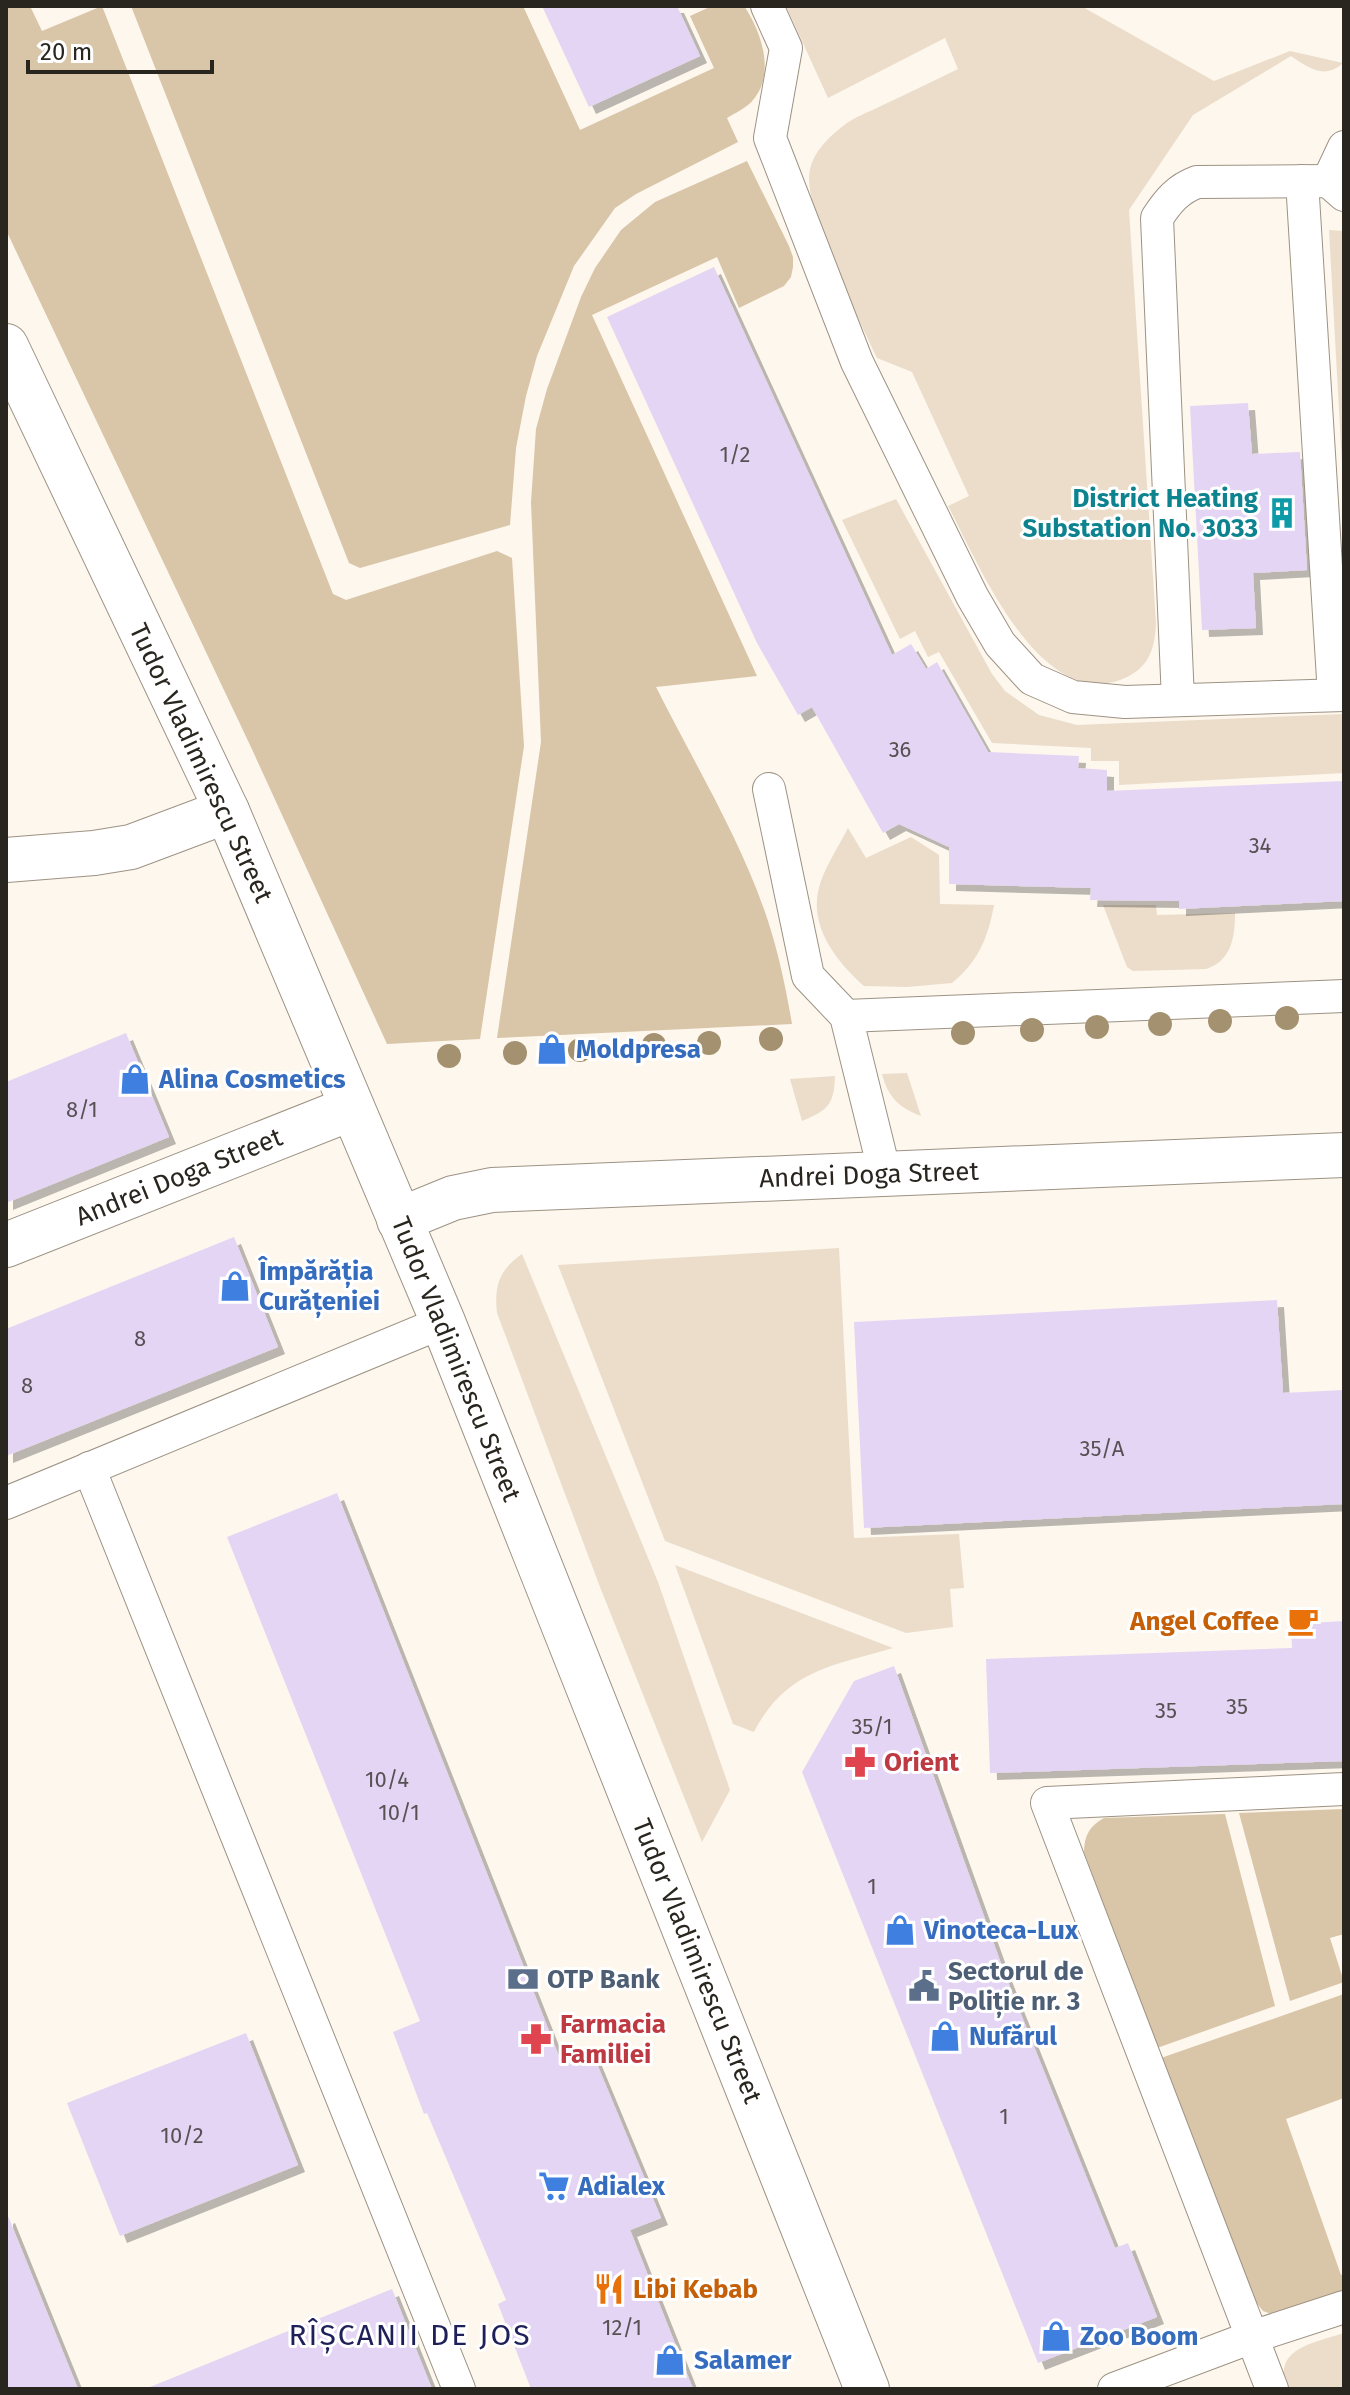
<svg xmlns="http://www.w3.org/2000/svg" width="1350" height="2395" font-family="'Fira Sans',sans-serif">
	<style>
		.green { fill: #ebddca }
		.forest { fill: #d9c5a8 }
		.building { fill: #e5d5f5; filter: url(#shadow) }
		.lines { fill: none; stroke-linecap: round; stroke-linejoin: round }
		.service-casing { stroke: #9d9284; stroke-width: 34 }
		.minor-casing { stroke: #9d9284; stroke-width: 46 }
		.tertiary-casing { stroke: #9d9284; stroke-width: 46 }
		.secondary-casing { stroke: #9d9284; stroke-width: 46 }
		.service { stroke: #fff; stroke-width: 32 }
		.minor { stroke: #fff; stroke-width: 44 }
		.tertiary { stroke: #fff; stroke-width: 44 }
		.secondary { stroke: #fff; stroke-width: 44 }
		.tree { fill: #a3916f }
		.labels { text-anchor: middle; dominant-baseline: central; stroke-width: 6; stroke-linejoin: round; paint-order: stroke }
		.number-label { font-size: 22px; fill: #585154 }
		.culture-label { font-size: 26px; font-weight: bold; fill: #0d838f; stroke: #fff; text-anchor: end }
		.street-label { font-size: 26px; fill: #29251f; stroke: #fff }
		.shop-label { font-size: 26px; font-weight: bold; fill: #366cbe; stroke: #fff; text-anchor: start }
		.food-label { font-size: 26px; font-weight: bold; fill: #c56008; stroke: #fff; text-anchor: end }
		.health-label { font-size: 26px; font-weight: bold; fill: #be3a42; stroke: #fff; text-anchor: start }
		.service-label { font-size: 26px; font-weight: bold; fill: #4e5e75; stroke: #fff; text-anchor: start }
		.quarter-label { font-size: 30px; letter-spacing: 2px; fill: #1f2059; stroke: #fff }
	</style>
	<defs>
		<filter id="shadow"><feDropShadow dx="7" dy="7" stdDeviation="0" flood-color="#0004"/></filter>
	</defs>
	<rect width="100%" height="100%" fill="#fdf7ed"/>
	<g class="green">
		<path d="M786,6H1081L1214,81L1290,51L1343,63C1324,80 1309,68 1291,56L1193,115L1129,210L1156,623C1155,650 1148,670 1120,680C1037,709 978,562 948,506L969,496L912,372L877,358C859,319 801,206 810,169C814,151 829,137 843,126C854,117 869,112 881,106C907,94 933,81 958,69L945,38L828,98Z"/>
		<path d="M1329,230L1344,231V500Z"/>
		<path d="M896,499L992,674L1005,691L1039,715L1077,725L1344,714V773L1119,785V761H1091V748L992,743L939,652L928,657L915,631L900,639L842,520Z"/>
		<path d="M848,828L866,858L911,837L939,855L940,904L994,905C988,938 978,962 952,983L907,987L864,986C836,961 807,925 820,884C826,865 839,846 848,828Z"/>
		<path d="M1103,905H1156L1157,915L1235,913C1235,936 1232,961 1206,969L1133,971L1127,967Z"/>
		<path d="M907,1073L921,1116C899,1108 888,1097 882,1074Z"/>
		<path d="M835,1076C834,1105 828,1110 802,1121L790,1079Z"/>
		<path d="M839,1248L854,1538L959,1534L964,1588L950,1589L953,1627L906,1633L665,1541L558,1265Z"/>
		<path d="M522,1254L658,1582L730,1790L702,1842L600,1587L497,1313C494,1286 499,1270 522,1254Z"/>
		<path d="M675,1565L893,1648C832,1666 786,1670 754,1732L733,1724Z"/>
		<path d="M1344,2333V2389H1287C1272,2348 1314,2343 1344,2333Z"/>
	</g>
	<g class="forest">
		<path d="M6,6H30L42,31L102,6L333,594L346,600L497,551L512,558L524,746L480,1039L387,1044L250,745L6,230Z"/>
		<path d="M131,6H523L580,130L714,68L690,16L712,6H744C762,32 778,79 748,105C742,110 733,114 727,118L738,142L636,194L615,208L574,266L537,356L526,396L516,448L510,525L360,568L349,563Z"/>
		<path d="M747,161L789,246L793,257V267L791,277L784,286L739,308L717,257L592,315L757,676L656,687C694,763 742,841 768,921C779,955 786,989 792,1024L497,1038L541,742L531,502L536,429L547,389L581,297L595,268L621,230L655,202Z"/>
		<path d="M1344,1809V1934L1330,1938L1344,1982L1290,2001L1239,1813Z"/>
		<path d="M1225,1814L1275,2006L1157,2048L1084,1852C1084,1835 1090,1826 1104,1818Z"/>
		<path d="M1344,1994V2098L1286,2119L1341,2275L1344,2274V2298L1274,2315L1263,2311L1256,2302L1161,2058Z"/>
	</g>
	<g class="building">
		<path d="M542,6H677L700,56L589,107Z"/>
		<path d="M714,267L892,655L911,644L926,669L937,662L988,752L1079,756L1078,768L1107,770V791L1344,781V901L1179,909V901L1090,900L1091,888L949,884V847L899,824L883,833L812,707L798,715L757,643L607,317Z"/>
		<path d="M1248,403L1252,454L1300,452L1307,570L1253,573L1256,628L1202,630L1190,406Z"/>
		<path d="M126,1033L169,1137L6,1203V1082Z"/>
		<path d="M234,1237L278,1347L6,1456V1329Z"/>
		<path d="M1277,1300L1283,1393L1344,1390V1504L864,1528L854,1322Z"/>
		<path d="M337,1493L562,2064L592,2052L661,2218L630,2230L693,2389H531L498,2304L506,2300L427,2113L424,2114L393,2032L420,2021L227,1537Z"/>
		<path d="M1344,1621V1761L990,1773L986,1659L1292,1648L1291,1624Z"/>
		<path d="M894,1666L1004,1972L1115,2248L1128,2243L1157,2317L1038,2363L802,1772L854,1681Z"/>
		<path d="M246,2033L298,2165L120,2236L67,2103Z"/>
		<path d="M8,2216L78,2389H6V2217Z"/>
		<path d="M392,2289L432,2389H151L150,2387Z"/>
	</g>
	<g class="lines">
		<defs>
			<g id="service">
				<path d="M767,6L786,48L770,138L857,362L972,596L1000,644L1032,679L1073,697L1125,702L1344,695"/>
				<path d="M1302,181L1334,695"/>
				<path d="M1328,181L1344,147"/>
				<path d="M1178,700L1157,218C1168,201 1178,189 1197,182L1328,181L1344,195"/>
				<path d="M769,789L808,976L846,1016L885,1174"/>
				<path d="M846,1016L1344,996"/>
				<path d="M89,1468L459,2389"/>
				<path d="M6,1503L443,1322"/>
				<path d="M1114,2389L1252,2337L1344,2307"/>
				<path d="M1272,2389L1047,1803L1344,1789"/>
			</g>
			<g id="minor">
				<path d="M6,860L94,853L131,847L227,811"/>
				<path d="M6,1245L352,1108"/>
			</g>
			<path id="tertiary" d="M399,1220L453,1198L492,1190L1344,1155"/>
			<path id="secondary" d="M6,346L227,811L443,1322L867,2389"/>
		</defs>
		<use href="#service" class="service-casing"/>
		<use href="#minor" class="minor-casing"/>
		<use href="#tertiary" class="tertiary-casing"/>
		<use href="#secondary" class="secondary-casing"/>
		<use href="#service" class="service"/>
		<use href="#minor" class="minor"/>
		<use href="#tertiary" class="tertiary"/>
		<use href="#secondary" class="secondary"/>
	</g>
	<g class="tree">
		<circle cx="1287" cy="1018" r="12"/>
		<circle cx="1220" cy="1021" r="12"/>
		<circle cx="1160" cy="1024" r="12"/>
		<circle cx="1097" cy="1027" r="12"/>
		<circle cx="1032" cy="1030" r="12"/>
		<circle cx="963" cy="1033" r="12"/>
		<circle cx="771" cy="1039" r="12"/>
		<circle cx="709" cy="1043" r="12"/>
		<circle cx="654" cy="1045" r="12"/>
		<circle cx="580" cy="1050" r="12"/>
		<circle cx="515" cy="1053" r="12"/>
		<circle cx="449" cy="1056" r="12"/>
	</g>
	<defs>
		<symbol id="building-bare" viewBox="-9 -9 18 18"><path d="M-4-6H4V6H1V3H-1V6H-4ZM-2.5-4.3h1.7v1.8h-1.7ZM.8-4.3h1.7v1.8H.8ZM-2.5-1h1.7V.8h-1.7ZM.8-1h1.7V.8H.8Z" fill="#0f9aa8" stroke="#fff" stroke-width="2.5" paint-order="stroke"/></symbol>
		<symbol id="shop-bare" viewBox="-9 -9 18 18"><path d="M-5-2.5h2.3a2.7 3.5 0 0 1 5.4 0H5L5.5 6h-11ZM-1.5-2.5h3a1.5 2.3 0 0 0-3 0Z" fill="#3f7fe0" stroke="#fff" stroke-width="2.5" paint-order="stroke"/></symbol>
		<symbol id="cafe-bare" viewBox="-9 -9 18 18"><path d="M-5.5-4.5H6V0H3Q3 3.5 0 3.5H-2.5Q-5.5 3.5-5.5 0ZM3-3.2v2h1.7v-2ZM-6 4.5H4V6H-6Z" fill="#e8710a" stroke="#fff" stroke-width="2.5" paint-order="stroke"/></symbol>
		<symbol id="pharmacy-bare" viewBox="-9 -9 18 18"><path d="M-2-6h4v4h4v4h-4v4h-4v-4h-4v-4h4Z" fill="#e0444e" stroke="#fff" stroke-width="2.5" paint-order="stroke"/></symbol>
		<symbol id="bank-bare" viewBox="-9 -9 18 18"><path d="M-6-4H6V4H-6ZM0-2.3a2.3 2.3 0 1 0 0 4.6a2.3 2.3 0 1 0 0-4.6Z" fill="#5c6f8a" stroke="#fff" stroke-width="2.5" paint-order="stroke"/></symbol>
		<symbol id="civic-bare" viewBox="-9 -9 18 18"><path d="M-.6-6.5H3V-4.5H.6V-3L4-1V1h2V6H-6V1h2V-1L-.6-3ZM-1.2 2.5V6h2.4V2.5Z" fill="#5c6f8a" stroke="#fff" stroke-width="2.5" paint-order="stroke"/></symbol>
		<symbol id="supermarket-bare" viewBox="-9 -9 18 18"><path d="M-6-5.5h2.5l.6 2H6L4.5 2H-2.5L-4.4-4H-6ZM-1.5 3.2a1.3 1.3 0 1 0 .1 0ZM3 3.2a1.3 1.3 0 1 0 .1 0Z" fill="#3f7fe0" stroke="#fff" stroke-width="2.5" paint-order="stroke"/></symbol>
		<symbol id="restaurant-bare" viewBox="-9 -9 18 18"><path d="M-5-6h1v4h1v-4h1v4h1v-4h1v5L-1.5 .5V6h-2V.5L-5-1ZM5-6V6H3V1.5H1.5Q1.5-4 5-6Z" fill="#e8710a" stroke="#fff" stroke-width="2.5" paint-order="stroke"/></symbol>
	</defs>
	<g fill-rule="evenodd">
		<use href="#building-bare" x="1260" y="491" width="44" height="44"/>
		<use href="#shop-bare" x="530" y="1027" width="44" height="44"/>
		<use href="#shop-bare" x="113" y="1057" width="44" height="44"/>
		<use href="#shop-bare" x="213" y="1264" width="44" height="44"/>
		<use href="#cafe-bare" x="1281" y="1599" width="44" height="44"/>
		<use href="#pharmacy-bare" x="838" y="1740" width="44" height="44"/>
		<use href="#shop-bare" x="878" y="1908" width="44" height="44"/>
		<use href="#bank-bare" x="501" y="1957" width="44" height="44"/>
		<use href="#civic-bare" x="902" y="1964" width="44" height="44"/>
		<use href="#shop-bare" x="923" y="2014" width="44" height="44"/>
		<use href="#pharmacy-bare" x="514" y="2017" width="44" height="44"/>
		<use href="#supermarket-bare" x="532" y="2164" width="44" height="44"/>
		<use href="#restaurant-bare" x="587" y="2267" width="44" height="44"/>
		<use href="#shop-bare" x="1034" y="2314" width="44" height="44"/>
		<use href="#shop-bare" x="648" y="2338" width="44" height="44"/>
	</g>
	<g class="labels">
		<g class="number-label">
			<text x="735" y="454">1/2</text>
			<text x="900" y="749">36</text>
			<text x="1260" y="845">34</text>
			<text x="82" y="1109">8/1</text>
			<text x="140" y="1338">8</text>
			<text x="27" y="1385">8</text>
			<text x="1102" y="1448">35/A</text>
			<text x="1237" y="1706">35</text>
			<text x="1166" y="1710">35</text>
			<text x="872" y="1726">35/1</text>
			<text x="387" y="1779">10/4</text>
			<text x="399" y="1812">10/1</text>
			<text x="872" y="1886">1</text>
			<text x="1004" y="2116">1</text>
			<text x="182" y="2135">10/2</text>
			<text x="622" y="2327">12/1</text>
		</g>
		<g class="culture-label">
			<text x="1258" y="498">District Heating<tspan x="1258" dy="30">Substation No. 3033</tspan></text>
		</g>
		<g class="street-label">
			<text transform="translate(201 763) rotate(65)">Tudor Vladimirescu Street</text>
			<text transform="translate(869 1175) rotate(-2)">Andrei Doga Street</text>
			<text transform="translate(179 1177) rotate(-22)">Andrei Doga Street</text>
			<text transform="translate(456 1359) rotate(68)">Tudor Vladimirescu Street</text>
			<text transform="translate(697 1961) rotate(68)">Tudor Vladimirescu Street</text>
		</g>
		<g class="shop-label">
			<text x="576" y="1049">Moldpresa</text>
			<text x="159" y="1079">Alina Cosmetics</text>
			<text x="259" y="1271">Împărăția<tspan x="259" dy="30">Curățeniei</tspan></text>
			<text x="924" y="1930">Vinoteca-Lux</text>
			<text x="969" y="2036">Nufărul</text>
			<text x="578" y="2186">Adialex</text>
			<text x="1080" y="2336">Zoo Boom</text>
			<text x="694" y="2360">Salamer</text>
		</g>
		<g class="food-label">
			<text x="1279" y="1621">Angel Coffee</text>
			<text x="633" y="2289" text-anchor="start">Libi Kebab</text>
		</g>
		<g class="health-label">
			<text x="884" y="1762">Orient</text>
			<text x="560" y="2024">Farmacia<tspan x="560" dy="30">Familiei</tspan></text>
		</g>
		<g class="service-label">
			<text x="948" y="1971">Sectorul de<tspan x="948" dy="30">Poliție nr. 3</tspan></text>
			<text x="547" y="1979">OTP Bank</text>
		</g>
		<g class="quarter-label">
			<text x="410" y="2335">RÎȘCANII DE JOS</text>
		</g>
	</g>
	<rect width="1350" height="2395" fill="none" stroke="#29251f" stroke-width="16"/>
	<path d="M28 60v12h184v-12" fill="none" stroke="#29251f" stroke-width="4"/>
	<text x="40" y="60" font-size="24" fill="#29251f" stroke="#ffffff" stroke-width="6" paint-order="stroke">20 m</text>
</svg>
